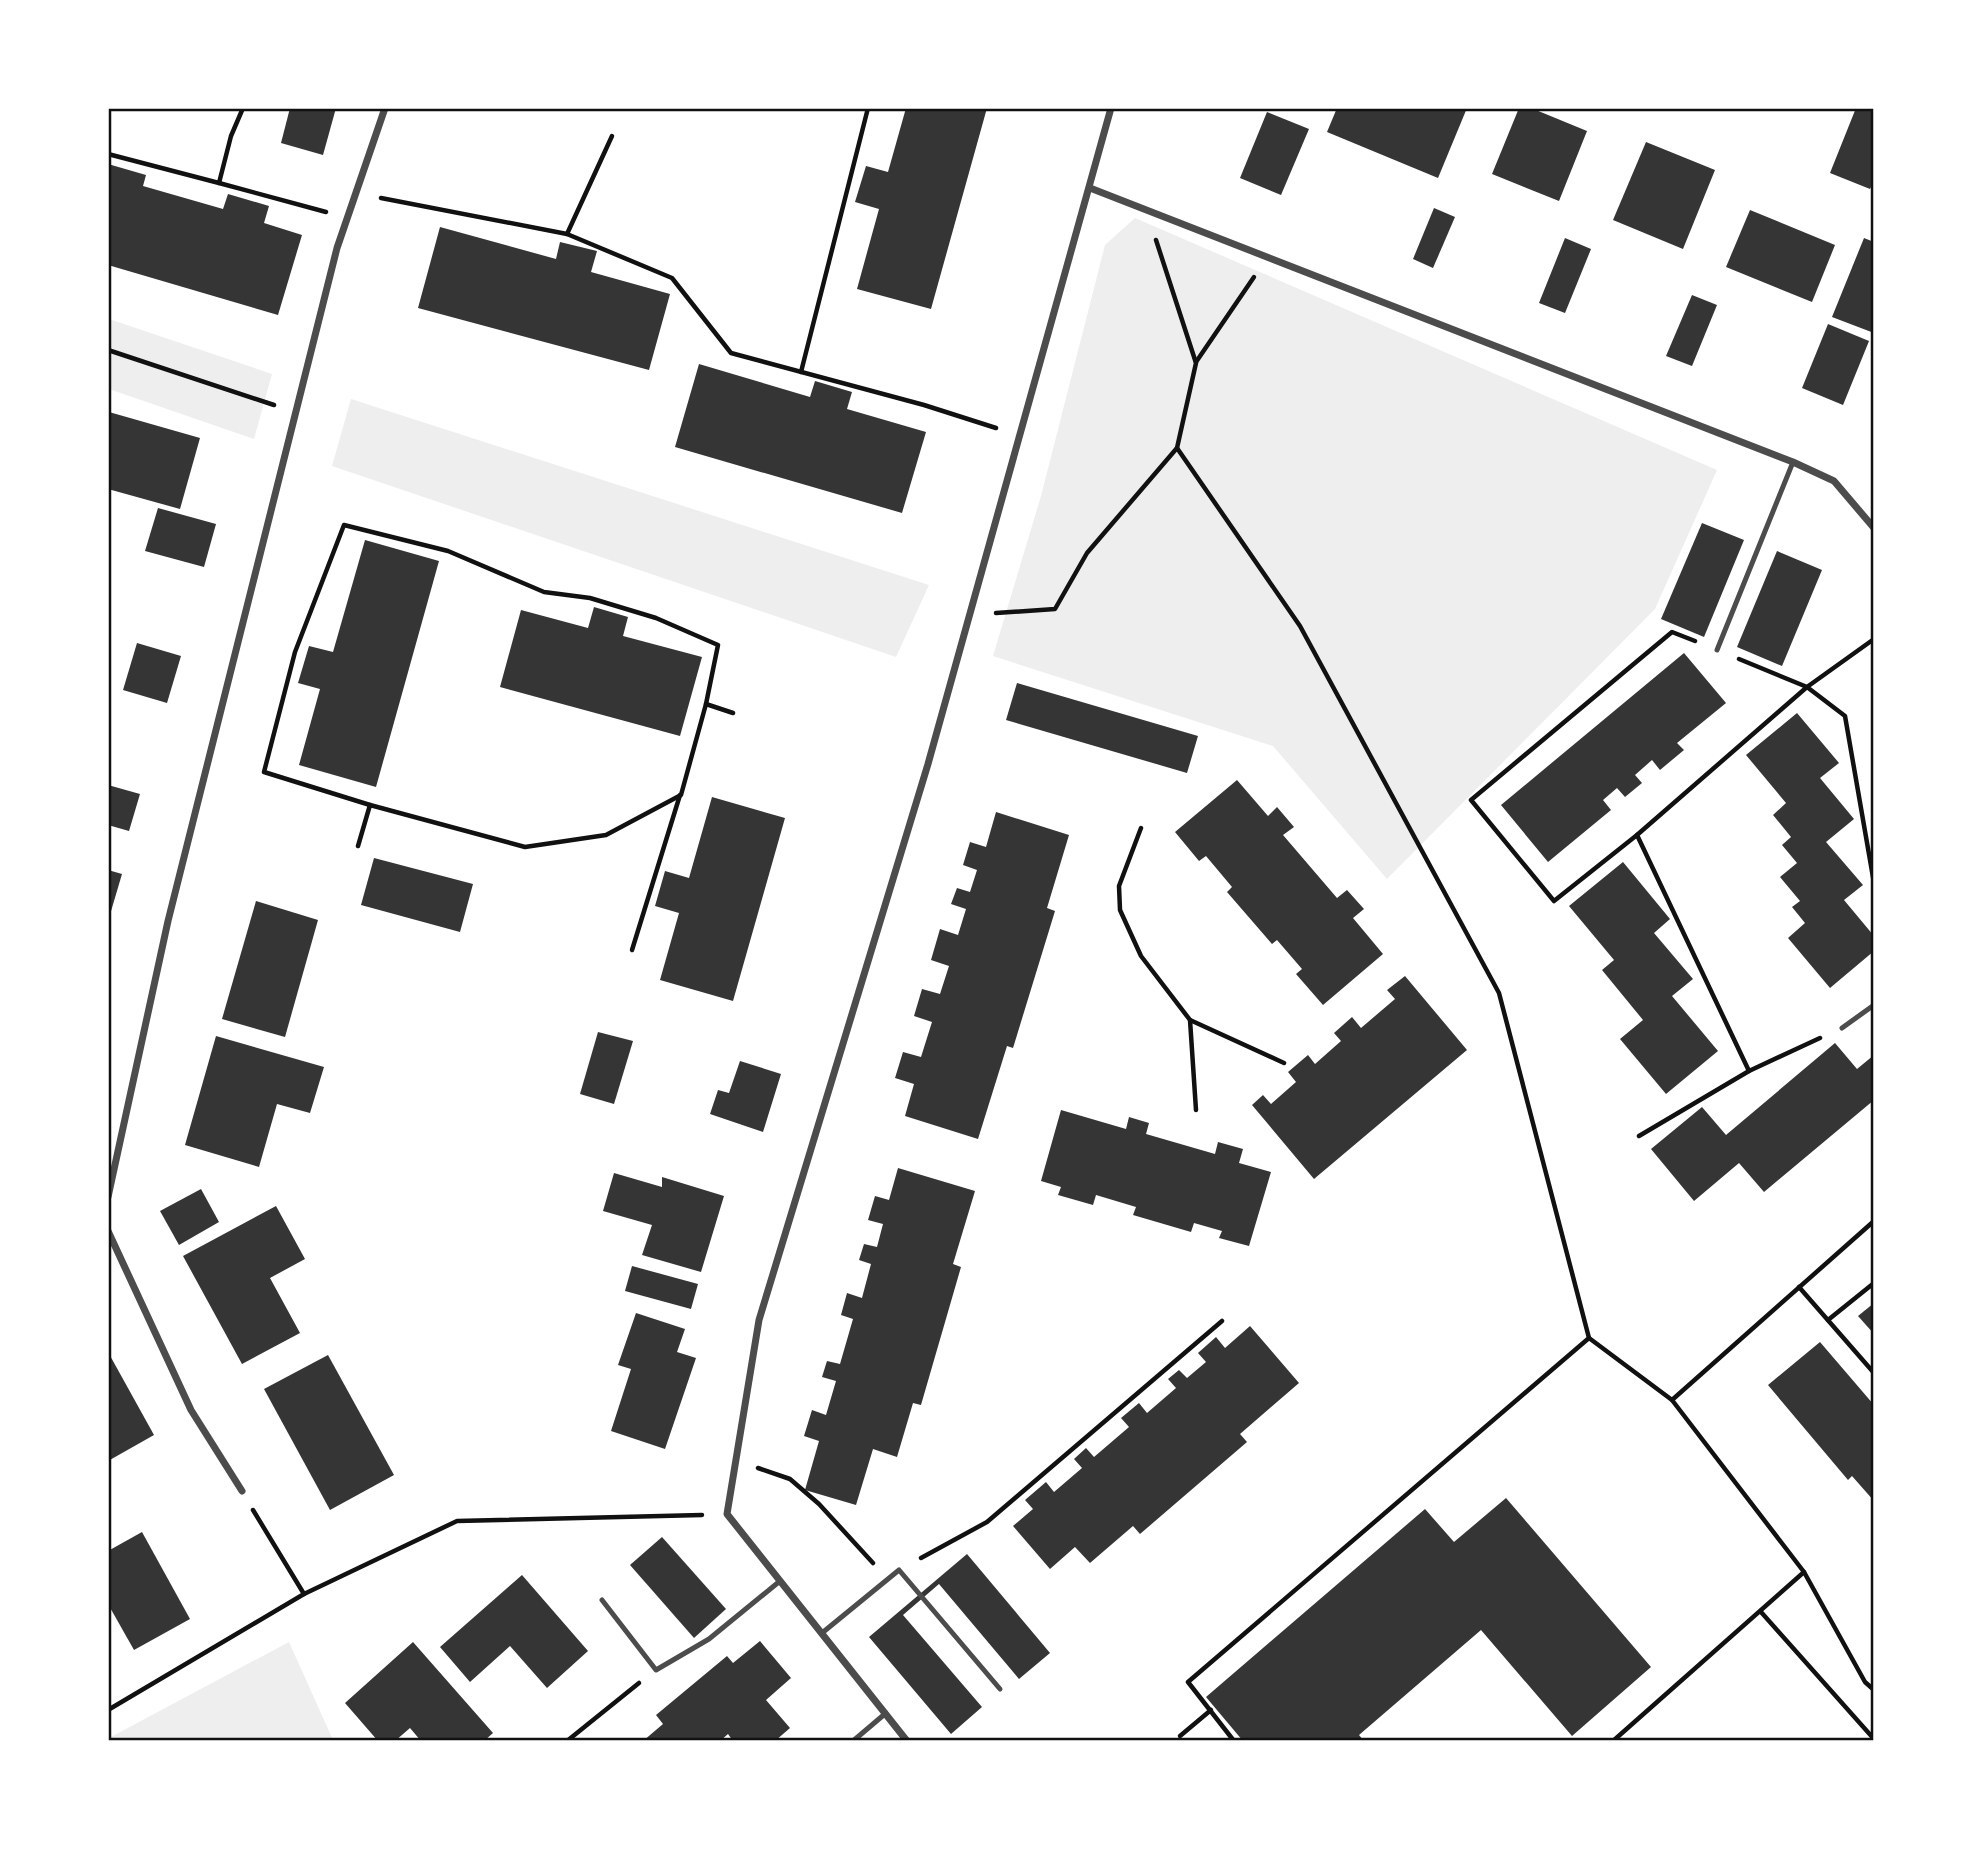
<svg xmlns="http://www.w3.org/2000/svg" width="1982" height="1849" font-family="Ubuntu,sans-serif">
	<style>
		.green { fill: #eee }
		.building { fill: #353535 }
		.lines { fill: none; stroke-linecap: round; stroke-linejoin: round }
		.path { stroke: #111; stroke-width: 4.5 }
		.service { stroke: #4c4c4c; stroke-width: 5 }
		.minor { stroke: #4c4c4c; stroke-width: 7 }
		.neatline { fill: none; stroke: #111; stroke-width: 2.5 }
	</style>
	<rect width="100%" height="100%" fill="#fff"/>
	<g class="green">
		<path d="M1135,218L1717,470L1655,609L1387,879L1273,746L993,656L1041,496L1105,245Z"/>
		<path d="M109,319L272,374L254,439L109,389Z"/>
		<path d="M351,399L929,585L896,657L332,466Z"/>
		<path d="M289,1642L333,1740H109V1738Z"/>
	</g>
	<g class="building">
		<path d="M290,108H336L323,155L281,143Z"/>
		<path d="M906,108H987L931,309L857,289L879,209L855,202L866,166L888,172Z"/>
		<path d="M1337,108H1467L1438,178L1327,132Z"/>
		<path d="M1519,108H1531L1587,131L1559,201L1492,174Z"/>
		<path d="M1856,108H1874V181L1870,189L1830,173Z"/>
		<path d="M1267,112L1309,129L1281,195L1240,178Z"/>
		<path d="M1646,142L1715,170L1683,249L1613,220Z"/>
		<path d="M108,164L146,175L143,186L223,209L228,194L269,206L264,223L302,235L278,315L108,265Z"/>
		<path d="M1434,208L1455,217L1433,268L1413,259Z"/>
		<path d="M1750,210L1835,245L1812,302L1726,267Z"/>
		<path d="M440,227L556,259L560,242L597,251L591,272L670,294L649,370L418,308Z"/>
		<path d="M1565,238L1591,249L1565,313L1539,303Z"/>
		<path d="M1864,238L1874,242V333L1832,317Z"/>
		<path d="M1692,295L1717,305L1692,366L1666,356Z"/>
		<path d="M1828,324L1869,341L1843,405L1802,388Z"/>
		<path d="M699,364L810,397L815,381L852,392L847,409L926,432L902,513L675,447Z"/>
		<path d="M109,412L200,438L180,509L108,489Z"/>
		<path d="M158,508L216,524L204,567L145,551Z"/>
		<path d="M1702,523L1744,540L1704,637L1661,619Z"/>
		<path d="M365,540L439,561L376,787L299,765L320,689L298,683L309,646L333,652Z"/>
		<path d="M1777,551L1822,570L1782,666L1737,647Z"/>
		<path d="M594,607L628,617L623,636L702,657L680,736L500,687L521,610L588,628Z"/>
		<path d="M137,643L181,656L167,703L123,690Z"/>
		<path d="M1684,653L1726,703L1677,743L1684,750L1660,770L1652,760L1635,775L1642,783L1625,797L1617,788L1603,800L1611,810L1548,862L1501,805Z"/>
		<path d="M1017,683L1198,736L1187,773L1006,720Z"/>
		<path d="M1797,713L1839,763L1820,778L1854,819L1826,842L1863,885L1844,900L1874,936V951L1830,988L1788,938L1805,923L1792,907L1800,901L1780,877L1797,863L1782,845L1791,837L1773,815L1786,803L1746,755Z"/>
		<path d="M1237,780L1268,816L1277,807L1294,827L1283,835L1337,898L1347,890L1364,909L1353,918L1383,954L1323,1005L1296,974L1302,969L1277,940L1272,944L1227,892L1232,887L1206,856L1199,861L1175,832Z"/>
		<path d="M108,785L140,794L129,831L108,825Z"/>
		<path d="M712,797L785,818L733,1001L660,980L679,913L655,906L665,871L689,878Z"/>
		<path d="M996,812L1069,835L1047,908L1055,911L1013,1048L1007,1046L978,1139L905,1116L914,1084L895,1078L903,1052L921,1057L932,1022L914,1016L922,989L940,994L949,966L931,960L940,929L958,935L966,909L951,904L957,888L970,892L977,870L963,865L970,842L986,847Z"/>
		<path d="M374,858L473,884L460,932L361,905Z"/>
		<path d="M1623,862L1670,919L1654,933L1693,979L1672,996L1718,1051L1666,1094L1620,1039L1643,1020L1602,970L1614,960L1569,906Z"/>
		<path d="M108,870L122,874L109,918H108Z"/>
		<path d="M256,901L318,920L285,1037L222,1019Z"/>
		<path d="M1405,976L1467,1050L1314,1179L1252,1105L1263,1095L1271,1104L1296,1082L1288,1072L1308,1055L1315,1064L1341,1041L1334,1033L1352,1017L1361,1028L1395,999L1387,990Z"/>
		<path d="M598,1032L633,1041L614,1104L580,1094Z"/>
		<path d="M216,1036L324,1067L310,1113L277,1104L259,1167L185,1145Z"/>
		<path d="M1835,1043L1857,1069L1874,1055V1100L1764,1192L1739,1163L1694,1201L1651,1149L1702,1107L1726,1135Z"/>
		<path d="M740,1061L781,1074L763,1132L710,1114L718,1090L729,1093Z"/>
		<path d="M1061,1110L1126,1129L1129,1117L1149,1123L1146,1134L1215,1154L1218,1142L1243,1149L1239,1163L1271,1172L1249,1246L1219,1238L1222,1231L1194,1223L1191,1232L1133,1215L1136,1207L1096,1195L1093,1205L1058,1195L1061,1187L1041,1181Z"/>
		<path d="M898,1168L975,1191L953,1264L961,1267L921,1405L913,1403L897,1457L873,1449L856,1505L805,1490L819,1441L804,1436L812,1410L826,1415L836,1381L822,1377L827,1361L840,1364L853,1319L841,1315L847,1293L862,1298L871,1264L859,1260L864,1244L877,1247L883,1224L868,1220L875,1196L889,1200Z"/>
		<path d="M614,1173L662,1187V1177L724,1196L701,1272L642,1255L652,1225L603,1211Z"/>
		<path d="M201,1189L219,1222L179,1245L160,1211Z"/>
		<path d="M276,1206L305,1259L270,1278L300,1333L242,1364L183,1256Z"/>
		<path d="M632,1266L698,1284L691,1309L625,1291Z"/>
		<path d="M1874,1303V1334L1858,1316Z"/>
		<path d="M636,1313L685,1329L677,1352L696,1358L665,1449L611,1431L631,1369L618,1365Z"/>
		<path d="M1250,1326L1299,1383L1240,1434L1247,1442L1140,1534L1133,1526L1090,1563L1075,1547L1050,1569L1013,1526L1033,1509L1025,1500L1046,1482L1054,1492L1082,1468L1074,1459L1086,1448L1094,1457L1129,1427L1121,1418L1139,1403L1147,1413L1176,1388L1168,1379L1179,1370L1187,1378L1206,1362L1198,1353L1216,1337L1225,1348Z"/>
		<path d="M1820,1342L1874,1405V1501L1852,1476L1848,1480L1768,1385Z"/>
		<path d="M108,1352L154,1435L108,1461Z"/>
		<path d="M328,1355L394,1475L330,1510L264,1389Z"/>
		<path d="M1506,1498L1651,1667L1572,1736L1481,1630L1359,1735L1364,1741H1243L1206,1697L1425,1509L1454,1542Z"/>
		<path d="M142,1532L190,1619L134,1650L108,1604V1551Z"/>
		<path d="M662,1537L726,1609L694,1638L630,1565Z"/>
		<path d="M967,1554L1050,1653L1019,1679L939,1584L903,1615L982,1707L951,1734L869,1637Z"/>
		<path d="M522,1575L588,1651L547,1688L510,1646L470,1682L440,1647Z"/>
		<path d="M760,1641L791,1678L766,1700L790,1728L775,1741H733L728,1734L720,1741H643L663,1724L656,1715L727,1656L733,1663Z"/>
		<path d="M413,1642L493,1733L484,1741H458L456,1738L453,1741H421L410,1728L395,1741H378L345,1703Z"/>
	</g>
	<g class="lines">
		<g class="path">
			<path d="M108,154L219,183L231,136L243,108"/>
			<path d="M219,183L326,212"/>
			<path d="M381,198L567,234L672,278L731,353L924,405L996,428"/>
			<path d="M567,234L612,136"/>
			<path d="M1156,240L1196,363L1177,448L1300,626L1499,993L1589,1338"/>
			<path d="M108,350L274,405"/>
			<path d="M1196,362L1254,277"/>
			<path d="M801,372L868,108"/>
			<path d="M996,613L1055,609L1087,553L1177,448"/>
			<path d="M1874,639L1807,687L1845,716L1874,883"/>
			<path d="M1695,641L1672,632L1471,800L1554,901L1637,835L1749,1071"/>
			<path d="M370,805L264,772L295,652L344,525L448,551L544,592L590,598L656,618L718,645L706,704"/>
			<path d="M1141,828L1119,886L1120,910L1141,956L1190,1020L1284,1063"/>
			<path d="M1637,835L1807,687L1739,659"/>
			<path d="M358,846L370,805L525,847L606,835L681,795L706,704L733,713"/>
			<path d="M632,950L680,795"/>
			<path d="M1190,1020L1196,1110"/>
			<path d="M1639,1136L1749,1071L1820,1038"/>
			<path d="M1799,1287L1874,1373"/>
			<path d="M1828,1320L1874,1283"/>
			<path d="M758,1468L790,1479L819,1504L873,1563"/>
			<path d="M253,1510L304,1594L457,1521L702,1515"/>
			<path d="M921,1558L987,1522L1222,1321"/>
			<path d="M1804,1572L1865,1682L1874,1690"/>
			<path d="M1761,1612L1874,1739"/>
			<path d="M108,1710L304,1594"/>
			<path d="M1180,1736L1211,1710"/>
			<path d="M567,1741L639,1683"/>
			<path d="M1234,1741L1188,1682L1589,1338L1672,1400"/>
			<path d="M1613,1741L1804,1572L1672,1400L1874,1221"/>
		</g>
		<g class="service">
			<path d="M1717,650L1793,462"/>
			<path d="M1842,1028L1874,1005"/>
			<path d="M602,1600L656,1670L709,1639L780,1581"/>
			<path d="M822,1633L899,1570L1000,1689"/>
			<path d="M853,1741L886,1713"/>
		</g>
		<g class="minor">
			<path d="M1090,188L1793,462L1834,481L1874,528"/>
			<path d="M108,1197L168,921L337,248L385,108"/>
			<path d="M108,1231L191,1410L242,1491"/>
			<path d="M907,1741L727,1514L759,1320L928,764L1111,108"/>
		</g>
	</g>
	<rect width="1982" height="1849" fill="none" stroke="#ffffff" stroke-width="220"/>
	<rect x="110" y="110" width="1762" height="1629" class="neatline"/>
</svg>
